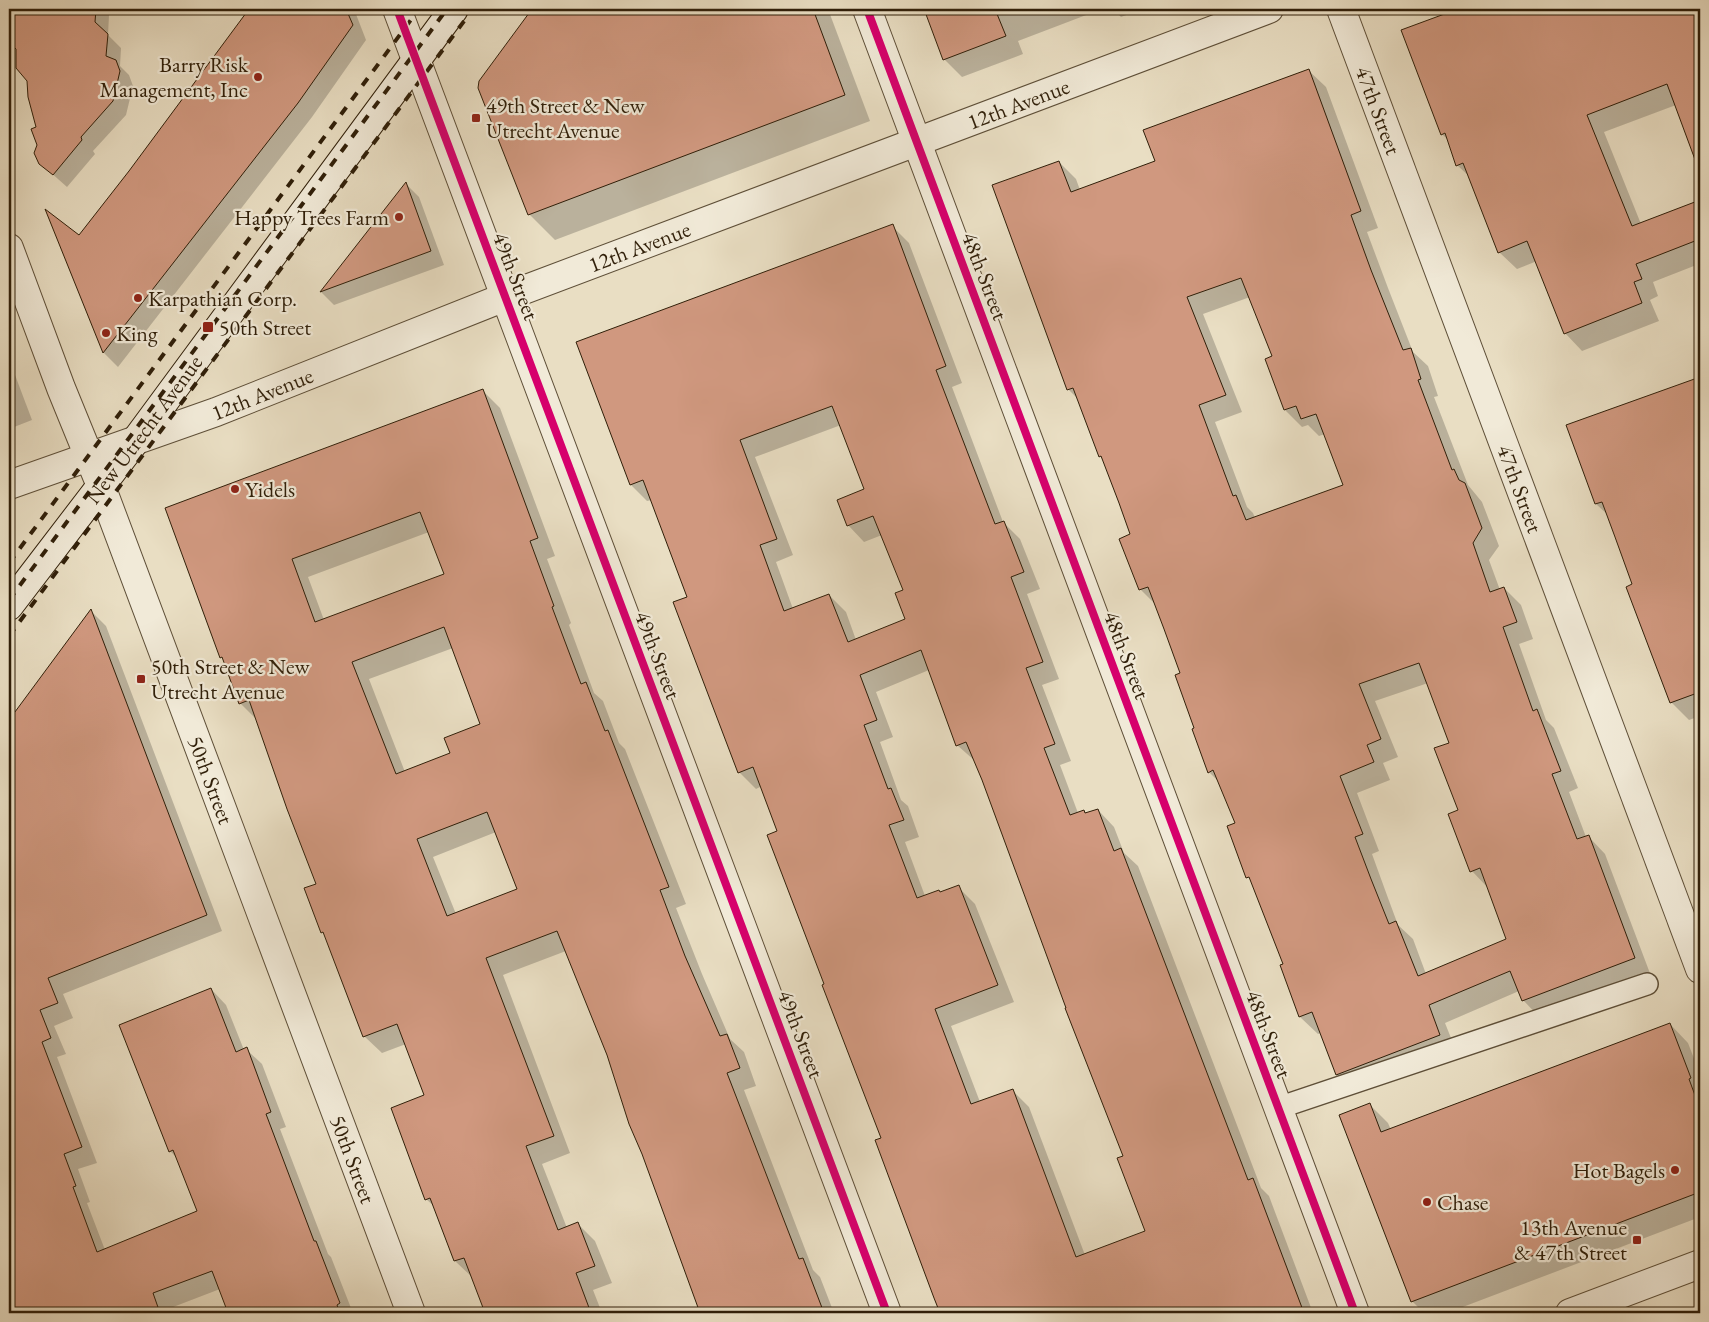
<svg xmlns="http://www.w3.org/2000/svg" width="1709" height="1322" font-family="'EB Garamond',serif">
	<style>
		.shadow { fill: #0003; fill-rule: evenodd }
		.building { fill: #d0987f; stroke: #301f09; fill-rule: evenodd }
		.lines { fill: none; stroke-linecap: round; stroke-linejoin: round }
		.lane-casing { stroke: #5e4f38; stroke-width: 24 }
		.street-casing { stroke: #5e4f38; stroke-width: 30 }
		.secondary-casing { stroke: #301f09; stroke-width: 30 }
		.lane { stroke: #f1ead8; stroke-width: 21 }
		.street { stroke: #f1ead8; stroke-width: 28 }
		.secondary { stroke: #f1ead8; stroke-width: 28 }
		.rail { stroke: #301f09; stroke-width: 4; stroke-dasharray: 9 9; stroke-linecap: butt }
		.cycleway-casing { stroke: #f1ead8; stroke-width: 11 }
		.cycleway { stroke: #d6006c; stroke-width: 8 }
		.poi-dot { fill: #8f2418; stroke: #f1ead8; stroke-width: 2 }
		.labels { text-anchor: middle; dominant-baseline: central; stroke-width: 4.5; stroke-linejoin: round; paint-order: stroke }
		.poi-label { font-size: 22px; fill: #301f09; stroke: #f1ead8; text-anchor: start }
		.street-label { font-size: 22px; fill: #301f09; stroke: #f1ead8 }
	</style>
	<rect width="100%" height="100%" fill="#e9dec3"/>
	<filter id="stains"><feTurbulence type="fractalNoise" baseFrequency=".004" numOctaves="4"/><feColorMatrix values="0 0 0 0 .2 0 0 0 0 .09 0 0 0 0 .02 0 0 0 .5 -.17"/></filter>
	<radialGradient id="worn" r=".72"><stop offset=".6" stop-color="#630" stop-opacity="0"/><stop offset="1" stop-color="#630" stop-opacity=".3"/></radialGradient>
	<g class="shadow">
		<path d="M9,9H103L109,15L108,35L121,48L120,66L129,75L133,86L126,115L93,151L95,154L67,187L40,163L37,128L28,80L18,49L9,40Z"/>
		<path d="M251,9H354L366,40L312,117L118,367L104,353L48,213L79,237L130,172Z"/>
		<path d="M534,9H828L870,121L555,240L529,214L480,81Z"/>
		<path d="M925,9H1102L1018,41L1023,54L962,77L944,59Z"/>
		<path d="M1113,9H1142L1121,17Z"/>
		<path d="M1462,9H1700V170L1676,105L1604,132L1641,224L1700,201V267L1699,264L1653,282L1658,296L1650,300L1659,321L1582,351L1565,333L1537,261L1517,269L1499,252L1471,178L1457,165L1449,141L1442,134L1403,31Z"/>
		<path d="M1308,70L1326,87L1378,228L1367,232L1388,288L1413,352L1428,366L1438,396L1434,397L1468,485L1482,502L1499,546L1489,560L1500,590L1504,588L1521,605L1533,639L1519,644L1546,720L1554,728L1578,788L1569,792L1586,837L1588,836L1605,854L1651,976L1540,1018L1523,1000L1519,991L1445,1023L1457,1053L1354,1092L1337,1075L1321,1033L1318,1034L1300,1017L1282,966L1285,965L1253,882L1248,877L1237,824L1220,783L1209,772L1196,729L1182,674L1157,606L1140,589L1132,535L1104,461L1100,456L1079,400L1068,389L1059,162L1076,179L1080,190L1156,162ZM1250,297L1274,356L1285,410L1302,427L1308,425L1319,436L1325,434L1344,486L1255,518L1253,513L1247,507L1215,422L1242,412L1203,314ZM1428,683L1451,743L1459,811L1472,871L1488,888L1508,939L1426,974L1413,939L1398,925L1388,898L1372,854L1379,851L1357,793L1390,780L1383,763L1398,757L1375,701Z"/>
		<path d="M406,184L419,197L444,265L334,305L321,292Z"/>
		<path d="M892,226L909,243L962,383L952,387L1003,522L1020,539L1040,589L1027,594L1059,679L1042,685L1071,761L1060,765L1078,813L1084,811L1087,814L1098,810L1114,827L1124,853L1138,866L1261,1188L1269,1196L1313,1313H942L877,1141L882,1139L825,985L779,832L762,786L756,789L739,772L689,598L652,500L647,501L631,485ZM841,425L866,490L848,525L864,542L882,535L904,591L907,620L856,640L846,612L829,595L793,609L776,562L793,555L755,457ZM929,670L957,745L975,761L1125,1156L1147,1232L1085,1255L1029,1107L1012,1090L980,1102L951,1026L1014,1002L975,904L958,887L941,893L925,896L905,842L919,837L908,806L901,800L880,742L893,737L876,692Z"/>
		<path d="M9,359L32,420L9,429Z"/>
		<path d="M1700,378V716L1689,720L1671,702L1634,585L1608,515L1596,504L1567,426Z"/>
		<path d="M483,391L500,408L555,556L547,559L571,623L569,625L594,693L603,701L619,743L625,749L686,904L676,908L702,974L730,1039L744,1052L756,1086L744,1090L813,1270L820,1277L834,1313H708L566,951L503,975L570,1153L542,1164L567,1228L578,1224L595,1241L612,1283L593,1290L602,1313H486L473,1278L455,1261L436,1208L426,1199L425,1096L406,1044L382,1053L364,1036L326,936L322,932L306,889L318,884L258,721L240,703L224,659L221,657L166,508ZM429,532L445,575L324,620L308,577ZM453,648L482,725L451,754L405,772L369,679ZM496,832L518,890L456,914L433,857Z"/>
		<path d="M91,611L106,626L222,931L63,994L73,1018L54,1026L66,1054L57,1057L97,1163L78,1169L90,1202L87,1203L105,1250L198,1212L178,1159L170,1151L211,989L226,1005L244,1050L246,1049L262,1064L286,1127L280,1129L328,1254L331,1257L351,1308L338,1313H230L220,1289L168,1309L169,1313H9V721Z"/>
		<path d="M1670,1024L1688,1043L1700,1074V1217L1447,1313H1424L1412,1301L1370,1105L1388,1123L1391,1130Z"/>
	</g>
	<g class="building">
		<path d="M9,9H96L95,22L108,34L106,56L116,60L120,71L113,101L81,137L82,140L53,175L39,164L34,153L37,145L31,129L36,127L28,97L27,81L16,68V49L9,42Z"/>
		<path d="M249,9H346L353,25L298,103L103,353L45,209L79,235L129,171Z"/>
		<path d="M532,9H813L845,95L528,215L478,88L479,81Z"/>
		<path d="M924,9H995L1006,36L943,60Z"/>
		<path d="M1458,9H1700V165H1697L1667,84L1587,115L1632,226L1700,200V239L1636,264L1642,279L1634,282L1642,303L1564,334L1527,241L1498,253L1463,163L1456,166L1445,133L1441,135L1401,30Z"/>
		<path d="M1309,69L1361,211L1351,215L1371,270L1403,350L1411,348L1421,379L1418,380L1452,470L1454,469L1459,480L1465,483L1482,528L1473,543L1490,592L1504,587L1517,622L1503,627L1533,711L1537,709L1561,771L1552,774L1577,839L1589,835L1635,958L1522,1001L1510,971L1429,1005L1440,1035L1336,1075L1312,1012L1299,1017L1280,965L1283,964L1249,877L1246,878L1227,826L1235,823L1213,770L1208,773L1192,729L1194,728L1175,675L1180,673L1164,629L1148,587L1139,590L1119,539L1130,534L1119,503L1101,456L1099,457L1073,388L1067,390L992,185L1059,161L1071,192L1155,161L1143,130ZM1241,278L1272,356L1265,359L1284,410L1296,406L1301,419L1316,414L1343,485L1246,520L1236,495L1233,496L1199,405L1226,395L1187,297ZM1419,663L1449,743L1434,748L1458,810L1448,814L1470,872L1480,868L1506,939L1418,976L1396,921L1389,924L1371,879L1355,837L1363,834L1340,776L1374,762L1367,745L1381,739L1359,684Z"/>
		<path d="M406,182L431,251L320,292Z"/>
		<path d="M893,224L946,366L936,370L995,524L1004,521L1024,572L1011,577L1043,662L1026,668L1055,744L1044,748L1070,815L1084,810L1085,813L1098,809L1114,851L1121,848L1248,1180L1253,1178L1304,1313H940L934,1298L875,1140L881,1138L822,985L824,984L767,835L777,831L753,767L738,773L673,602L687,597L643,480L630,485L576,342ZM832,406L864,489L837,500L847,526L873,516L903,590L895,593L905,619L848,642L829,594L784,611L760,545L777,539L740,440ZM921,650L956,746L966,742L982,780L1066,1008H1065L1123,1156L1117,1158L1145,1231L1076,1257L1013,1089L971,1104L935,1009L998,985L959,885L940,892L939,890L917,898L889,825L904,820L891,788L888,789L864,725L877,720L860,675Z"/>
		<path d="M1700,377V692L1670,703L1626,587L1632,584L1615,537L1602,502L1595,504L1566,425Z"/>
		<path d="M483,389L538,538L530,541L554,606L552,607L564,639L581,684L586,682L605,731L608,730L669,887L660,890L685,956L720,1036L727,1034L740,1068L727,1073L799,1259L803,1258L824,1313H700L642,1154L629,1124L607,1055L557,931L486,958L554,1136L526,1146L558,1230L578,1222L595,1266L576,1273L591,1313H485L464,1258L454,1261L430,1198L425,1200L391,1108L424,1095L397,1024L363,1037L323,932L321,933L304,888L316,884L287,809L249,700L239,704L222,657L220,658L165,508ZM420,512L444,574L315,622L292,559ZM444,627L480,724L444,738L450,753L396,774L352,662ZM487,812L517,889L447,916L417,839Z"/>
		<path d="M91,609L207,915L48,978L58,1003L40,1010L51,1038L42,1042L82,1147L64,1154L76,1186L73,1187L97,1252L197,1211L173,1150L169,1152L119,1025L211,988L236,1052L247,1047L271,1112L266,1114L314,1241H316L340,1303L337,1305L340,1313H228L212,1271L153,1293L160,1313H9V720Z"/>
		<path d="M1670,1023L1691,1078L1689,1079L1700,1109V1192L1411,1302L1339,1115L1370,1103L1381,1132Z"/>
	</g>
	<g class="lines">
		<defs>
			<path id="lane" d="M1278,1108L1647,984"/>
			<g id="street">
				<path d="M397,9L887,1313"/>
				<path d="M867,9L1355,1313"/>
				<path id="s1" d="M1341,9L1700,969"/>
				<path id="s2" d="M9,248L61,388L101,486L411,1313"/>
				<path id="s3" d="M9,485L216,412L505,297L1269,9"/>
				<path d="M1570,1313L1700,1264"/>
			</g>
			<g id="secondary">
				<path id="s4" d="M9,606L136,440L454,9"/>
			</g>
		</defs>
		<use href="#lane" class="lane-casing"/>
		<use href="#street" class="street-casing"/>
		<use href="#secondary" class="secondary-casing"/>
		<use href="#lane" class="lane"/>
		<use href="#street" class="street"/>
		<use href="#secondary" class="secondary"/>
		<g class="rail">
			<path d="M9,563L419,9"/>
			<path d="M9,600L447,9"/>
			<path d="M9,636L473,9"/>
		</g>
		<defs>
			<g id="cycleway">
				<path d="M397,9L887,1313"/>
				<path d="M867,9L1355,1313"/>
			</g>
		</defs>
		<use href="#cycleway" class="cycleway-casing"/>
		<use href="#cycleway" class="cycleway"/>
	</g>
	<g class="poi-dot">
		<circle cx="258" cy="77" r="5"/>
		<rect x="471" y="113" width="10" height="10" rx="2.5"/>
		<circle cx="399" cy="217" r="5"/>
		<circle cx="138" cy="298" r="5"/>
		<rect x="202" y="321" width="12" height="12" rx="2.5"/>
		<circle cx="106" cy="333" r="5"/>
		<circle cx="235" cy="489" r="5"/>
		<rect x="136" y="674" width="10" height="10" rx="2.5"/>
		<circle cx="1675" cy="1170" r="5"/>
		<circle cx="1427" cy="1202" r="5"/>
		<rect x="1632" y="1235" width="10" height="10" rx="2.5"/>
	</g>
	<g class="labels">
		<g class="poi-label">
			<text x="248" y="64" text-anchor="end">Barry Risk<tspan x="248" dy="25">Management, Inc</tspan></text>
			<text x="486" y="105">49th Street &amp; New<tspan x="486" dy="25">Utrecht Avenue</tspan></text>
			<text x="389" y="217" text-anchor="end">Happy Trees Farm</text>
			<text x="148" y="298">Karpathian Corp.</text>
			<text x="219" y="327">50th Street</text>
			<text x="116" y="333">King</text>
			<text x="245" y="489">Yidels</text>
			<text x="151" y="666">50th Street &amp; New<tspan x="151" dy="25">Utrecht Avenue</tspan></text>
			<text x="1665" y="1170" text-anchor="end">Hot Bagels</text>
			<text x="1437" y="1202">Chase</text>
			<text x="1627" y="1227" text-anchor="end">13th Avenue<tspan x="1627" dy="25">&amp; 47th Street</tspan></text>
		</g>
		<g class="street-label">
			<text stroke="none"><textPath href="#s3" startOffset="1079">12th Avenue</textPath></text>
			<text stroke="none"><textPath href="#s1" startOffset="108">47th Street</textPath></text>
			<text stroke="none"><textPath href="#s3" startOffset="674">12th Avenue</textPath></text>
			<text transform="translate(516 276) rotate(69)">49th Street</text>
			<text transform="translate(985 276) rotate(69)">48th Street</text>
			<text stroke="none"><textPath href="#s3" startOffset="269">12th Avenue</textPath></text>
			<text stroke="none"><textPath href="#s4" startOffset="222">New Utrecht Avenue</textPath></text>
			<text stroke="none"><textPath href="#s1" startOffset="512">47th Street</textPath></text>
			<text transform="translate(658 655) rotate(69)">49th Street</text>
			<text transform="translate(1127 655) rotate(69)">48th Street</text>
			<text stroke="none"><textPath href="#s2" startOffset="569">50th Street</textPath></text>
			<text transform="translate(801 1034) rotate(69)">49th Street</text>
			<text transform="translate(1269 1034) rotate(69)">48th Street</text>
			<text stroke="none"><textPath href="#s2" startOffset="974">50th Street</textPath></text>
		</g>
	</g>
	<rect width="1709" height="1322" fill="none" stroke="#e9dec3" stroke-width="30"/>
	<rect x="10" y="10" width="1689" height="1302" fill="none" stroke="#301f09" stroke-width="2.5"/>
	<rect x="15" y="15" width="1679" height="1292" fill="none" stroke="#301f09"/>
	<rect width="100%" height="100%" filter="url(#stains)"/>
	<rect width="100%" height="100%" fill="url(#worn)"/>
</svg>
